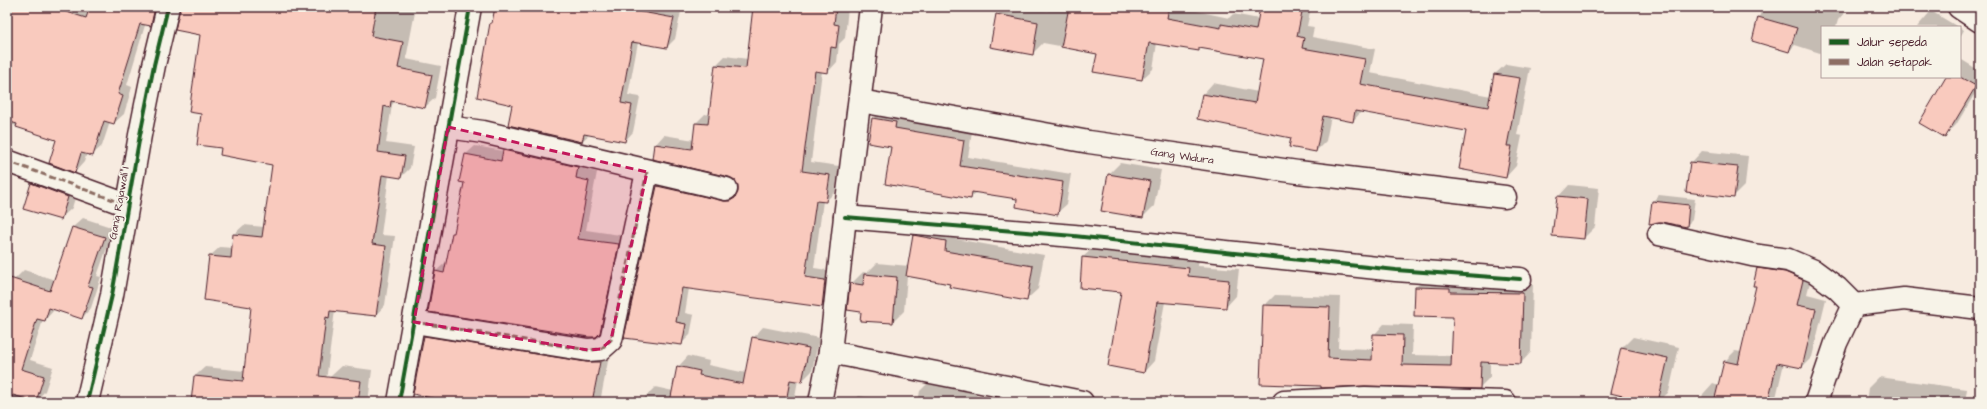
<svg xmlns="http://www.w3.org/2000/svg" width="1987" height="409" font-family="'Architects Daughter',sans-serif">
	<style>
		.shadow { fill: #0003; fill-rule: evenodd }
		.building { fill: #f9cabe; stroke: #4a1f2b }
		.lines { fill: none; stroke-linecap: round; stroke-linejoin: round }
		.minor-casing { stroke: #4a1f2b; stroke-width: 25 }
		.minor { stroke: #f7f3e8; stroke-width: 22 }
		.quiet { stroke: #8d6e63; stroke-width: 3; stroke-dasharray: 6 3; stroke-linecap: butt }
		.cycleway-casing { stroke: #f7f3e8; stroke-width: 6 }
		.cycleway { stroke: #1b5e20; stroke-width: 4 }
		.marked { fill: #c2185b; fill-opacity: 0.2; stroke: #c2185b; stroke-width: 3; stroke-dasharray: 8 5; stroke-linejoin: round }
		.labels { text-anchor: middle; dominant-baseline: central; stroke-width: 3.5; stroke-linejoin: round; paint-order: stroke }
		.street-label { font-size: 11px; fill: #4a1f2b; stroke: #f7f3e8 }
	</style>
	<rect width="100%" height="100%" fill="#f7ebe0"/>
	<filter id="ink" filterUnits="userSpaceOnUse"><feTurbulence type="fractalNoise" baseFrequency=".025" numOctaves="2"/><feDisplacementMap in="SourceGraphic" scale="8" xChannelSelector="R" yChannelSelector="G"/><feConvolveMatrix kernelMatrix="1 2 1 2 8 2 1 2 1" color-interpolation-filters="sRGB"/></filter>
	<g filter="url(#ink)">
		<g class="shadow">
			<path d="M7,7H162L160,14L151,23L146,22L127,85L132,87L124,114L114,123L110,122L102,146L92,155L87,153L84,162L75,172L57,139L7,123Z"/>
			<path d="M181,7H416L406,59L441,66L435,98L425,107L395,101L392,105L386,143L414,147L410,168L401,177L389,175L381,235L395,236L385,305L376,315L335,310L326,381L290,402H192L195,376L205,367L245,371L252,307L210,256L220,247L233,248L234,234L244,225L264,227L274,164L222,147L202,113L201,34Z"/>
			<path d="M497,7H682L675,39L667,47L638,42L628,95L640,97L633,132L625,141L590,134L582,141L509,124L514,104L491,23L494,20Z"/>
			<path d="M766,7H848L845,38L839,44L837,62L828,72L822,71L811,162L839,166L835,192L826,201H823L814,268L834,271L831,297L822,306L689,288L685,313L694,315L690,335L681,344L625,337L658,186L667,177L733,192H739V186L736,179L655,145L664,135L694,140L696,123L705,114L710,115L716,65L725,56L748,59ZM661,144L697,149V151L661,146Z"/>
			<path d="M1005,7H1029L1048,11L1049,7H1178L1229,18L1233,14L1259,19L1261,7H1311L1307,26L1314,27L1312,37L1375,49L1370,73L1491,96L1495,74L1506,64L1530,68L1517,135L1522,136L1516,166L1506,177L1468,130L1362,111L1353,121L1331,116L1326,141L1316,151L1292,137L1198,118L1203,94L1213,83L1258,92L1264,59L1201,47L1198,50L1157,43L1153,69L1142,79L1098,53L1043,43L1032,54L997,15Z"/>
			<path d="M1762,7H1850L1838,20L1836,27H1822V51L1820,53L1795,45L1789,51L1753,40Z"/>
			<path d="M1931,11L1958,27H1917Z"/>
			<path d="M1960,28L1964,30L1960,37Z"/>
			<path d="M1962,60L1980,71V85L1956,125L1945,136L1948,77H1960V62Z"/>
			<path d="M882,110L972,132L968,157L1071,174L1066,205L1057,213L1018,198L977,192L970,198L892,147L873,119Z"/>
			<path d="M513,141L586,159L584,169L597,172L586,230L627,236L608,324L595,336L436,271L445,263H447L453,233L456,230L465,183L466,154L475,146L504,151Z"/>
			<path d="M1702,151L1748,156L1745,185L1734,196L1691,163Z"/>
			<path d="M1120,163L1161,170L1154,206L1143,217L1109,174Z"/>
			<path d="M43,172L79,185L72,208L60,219L32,184Z"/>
			<path d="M1569,185L1599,188L1595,227L1584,238L1558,197Z"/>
			<path d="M1659,195L1695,199L1692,220L1686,226L1653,201Z"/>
			<path d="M83,218L114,228L97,276L101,277L91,308L82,318L55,309L45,320H43L30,360L53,367L45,391L35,402H7V301L14,280L24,270L55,280L73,227Z"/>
			<path d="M925,224L957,230L956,239L1044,255L1038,289L1026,300L907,276L904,311L893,322L862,311L851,284L863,272L867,273L877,263L909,266L914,236Z"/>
			<path d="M7,226L10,227L7,235Z"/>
			<path d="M1094,247L1199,258L1198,266L1239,269L1236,296L1226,307L1165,302L1154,361L1144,372L1122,292L1083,257Z"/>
			<path d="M1769,258L1813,270L1807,294L1826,299L1812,357L1802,367L1784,363L1775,402H1701L1703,394L1713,383L1719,385L1725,361L1735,351L1741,352L1757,286L1758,269Z"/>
			<path d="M1426,277L1460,282L1533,283L1531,352L1521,363L1490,362V377L1479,388L1365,384L1322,387L1264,306L1275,295L1340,297L1338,348L1373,349L1374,335L1384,324L1413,325L1412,355L1453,356L1454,316L1416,287Z"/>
			<path d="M435,326L610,351L600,402H415L424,337Z"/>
			<path d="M763,327L819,338L812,371L802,381L798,380L794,402H644L645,397L655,387L673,391L678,367L688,356L709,361L708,365L746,373L753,338Z"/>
			<path d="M1633,337L1679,347L1669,392L1658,402H1653L1622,348Z"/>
			<path d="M342,366L372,370L368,402H327L330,377Z"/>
			<path d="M1879,377L1967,389L1965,402H1866L1868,388Z"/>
			<path d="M931,380L978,388L975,402H918L920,391Z"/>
			<path d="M859,396L895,402H852Z"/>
			<path d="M120,399L143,402H116Z"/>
		</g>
		<g class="building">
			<path d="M7,7H51L86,18L90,7H155L151,26L140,24L118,94L123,96L114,124L104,121L93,156L81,153L75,173L49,163L56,140L16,127L17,124L7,121Z"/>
			<path d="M180,7H376L371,36L403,42L398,68L432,75L425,108L391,101L390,108L384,106L378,152L405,156L401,178L382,175L372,244L386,246L376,316L330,311L329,318L326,317L319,376L361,381L358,402H191L194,376L243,381L251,307L204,300L209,256L231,258L233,234L262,237L272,165L220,155L221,148L197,145L201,114L189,112L200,35L175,30Z"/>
			<path d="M495,7H615L674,18L667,48L632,42L621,103L632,105L625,142L584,134L582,142L508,125L512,105L477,97L490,23H492Z"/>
			<path d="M753,7H836L834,24L839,25L836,48L831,47L828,73L815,71L802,171L830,175L826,202L816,201L805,277L825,280L822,307L682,288L676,322L686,324L682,345L624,338L657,186L724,201H730L735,198L738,192V185L735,180L729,177L652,159L654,144L692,149L695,123L708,124L715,65L746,68Z"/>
			<path d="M1069,7H1169L1167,18L1221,28V24L1256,30L1260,7H1303L1297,36L1304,38L1302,48L1365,59L1360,84L1488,107L1494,74L1520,78L1507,146H1512L1506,178L1459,169L1466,131L1355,111L1353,122L1323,116L1316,152L1289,147L1291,138L1197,119L1202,94L1255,103L1263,59L1199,48V51L1149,43L1142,80L1093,72L1097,54L1061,47Z"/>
			<path d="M996,14L1038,22L1033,55L990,47Z"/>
			<path d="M1758,17L1797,28L1789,52L1752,41Z"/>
			<path d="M1946,77H1960L1976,86L1945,138L1919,123Z"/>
			<path d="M872,118L896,122L895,128L964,140L960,166L1063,182L1058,215L1016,207L1017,199L972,192L971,199L885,184L891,147L868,143Z"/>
			<path d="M503,150L578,167L576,178L589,181L578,239L619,244L600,333L596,337H589L428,312L435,271L444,273L452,233H454L464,183L459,182L465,154L501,161Z"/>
			<path d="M1690,162L1738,167L1734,198L1686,192Z"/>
			<path d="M1108,174L1150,181L1143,218L1101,211Z"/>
			<path d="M31,183L68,197L61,220L23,209Z"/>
			<path d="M1557,196L1588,199L1584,239L1552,236Z"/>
			<path d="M1652,201L1689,205L1687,227L1661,222L1649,224Z"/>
			<path d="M72,227L105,237L88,286L93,287L82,319L49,308L45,321L37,319L21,369L44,376L36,402L13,395L12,397L7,396V277L50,291Z"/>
			<path d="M913,235L946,241L945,251L1033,266L1027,301L949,287L950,284L906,276Z"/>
			<path d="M1082,257L1189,268L1188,276L1229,280L1226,308L1157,302L1144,373L1108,366L1121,292L1080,288Z"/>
			<path d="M1757,268L1785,272L1803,280L1797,305L1816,309L1802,368L1777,363L1768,402H1714L1724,361L1738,364L1756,286H1753Z"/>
			<path d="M864,274L897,277L893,323L860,321L861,312L847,310L850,283L863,285Z"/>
			<path d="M1415,287L1450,288V292L1523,293L1521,364L1481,362L1480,389L1365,386L1321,388V386L1260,384L1263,305L1330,307L1328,358L1372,360L1373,334L1403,335L1402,365L1451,366L1453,317L1414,316Z"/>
			<path d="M424,336L586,362H600L592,402H451L413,394Z"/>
			<path d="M752,337L809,348L802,382L790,380L786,402H670L677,366L700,371L699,375L743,384Z"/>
			<path d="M1621,348L1668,358L1658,402H1648L1610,393Z"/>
		</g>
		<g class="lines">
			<defs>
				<g id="minor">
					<path d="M1959,7L1980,21"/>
					<path id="s1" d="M860,101L1089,142L1298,172L1505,197"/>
					<path d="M448,127L483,132L726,189"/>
					<path d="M7,161L127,205"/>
					<path d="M845,217L1074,236L1396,270L1520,279"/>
					<path d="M1659,234L1752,255L1788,260L1814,271L1837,288L1854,305"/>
					<path d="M414,322L588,350L601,349L611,340L647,172"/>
					<path d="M830,352L1082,402"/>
					<path d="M87,402L112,295L140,135L154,65L168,7"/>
					<path d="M399,402L470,7"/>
					<path d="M820,402L830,352L845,217L871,7"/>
					<path d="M1284,402L1365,398L1505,402"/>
					<path d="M1816,402L1836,343L1854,305L1904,299L1980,308"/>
				</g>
			</defs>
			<use href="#minor" class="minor-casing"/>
			<use href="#minor" class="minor"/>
			<g class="quiet">
				<path d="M7,161L127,205"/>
				<path d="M414,322L588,350L601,349L611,340L647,172"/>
			</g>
			<defs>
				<g id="cycleway">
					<path d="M845,217L1074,236L1396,270L1520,279"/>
					<path d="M87,402L112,295L140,135L154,65L168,7"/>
					<path d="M399,402L470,7"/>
				</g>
			</defs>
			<use href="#cycleway" class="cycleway-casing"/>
			<use href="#cycleway" class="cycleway"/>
		</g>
	</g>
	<path class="marked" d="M448,127L647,172L611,340L601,349L588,350L414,322Z"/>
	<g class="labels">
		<g class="street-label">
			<text stroke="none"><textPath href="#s1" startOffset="327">Gang Widura</textPath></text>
			<text transform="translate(119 203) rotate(-80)">Gang Rajawali I</text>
		</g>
	</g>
	<rect width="1987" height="409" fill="none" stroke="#f7f3e8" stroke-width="24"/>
	<rect x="12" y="12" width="1963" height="385" fill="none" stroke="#4a1f2b" stroke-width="1.5" filter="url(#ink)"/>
	<rect x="1821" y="26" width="140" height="52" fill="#f7f3e8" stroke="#b29e9c"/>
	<rect x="1829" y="39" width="20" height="6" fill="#1b5e20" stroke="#b29e9c"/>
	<text x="1857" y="46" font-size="12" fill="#4a1f2b">Jalur sepeda</text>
	<rect x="1829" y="59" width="20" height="6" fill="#8d6e63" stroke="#b29e9c"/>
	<text x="1857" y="66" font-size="12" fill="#4a1f2b">Jalan setapak</text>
</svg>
